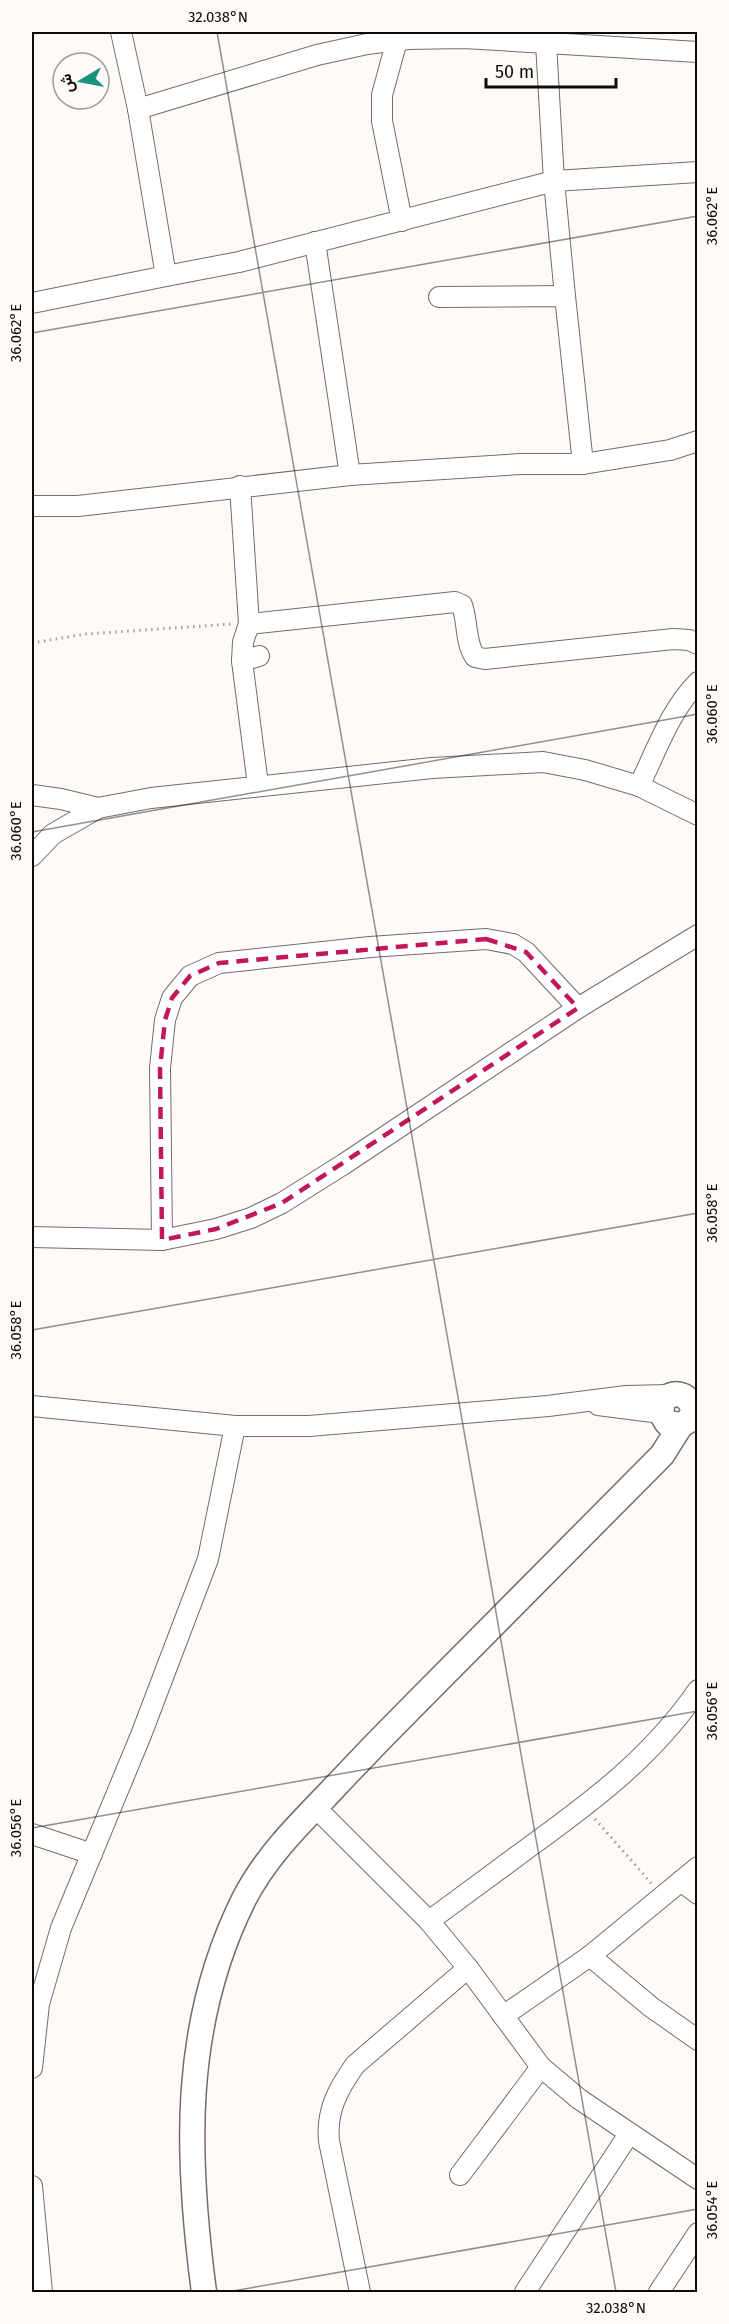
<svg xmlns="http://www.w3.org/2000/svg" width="729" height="2324" font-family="'Fira Sans',Vazirmatn,sans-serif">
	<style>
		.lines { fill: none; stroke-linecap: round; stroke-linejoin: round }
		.minor-casing { stroke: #736d6c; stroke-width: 22 }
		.tertiary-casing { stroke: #736d6c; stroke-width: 27 }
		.path { stroke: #a39e9e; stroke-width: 3; stroke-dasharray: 1.5 4.5; stroke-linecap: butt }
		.minor { stroke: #fff; stroke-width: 20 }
		.tertiary { stroke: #fff; stroke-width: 24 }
		.marked { fill: none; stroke: #c2185b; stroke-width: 4.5; stroke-dasharray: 12 8; stroke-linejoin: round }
		.ticks { fill: none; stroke: #0e0b0b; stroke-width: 1.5; stroke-opacity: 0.45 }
		.neatline { fill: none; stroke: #0e0b0b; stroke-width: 2 }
		.ticks-label { font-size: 15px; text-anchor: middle; fill: #0e0b0b }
	</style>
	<rect width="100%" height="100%" fill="#fff9f8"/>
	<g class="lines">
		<defs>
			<g id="minor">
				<path d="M397,32V40L382,95V121L402,221"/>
				<path d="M546,43L554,181L565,296"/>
				<path d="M138,109L317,55L367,44L408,39L464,38L698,52"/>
				<path d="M315,242L350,475"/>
				<path d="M166,276L239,262L554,181L698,172"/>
				<path d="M439,297L565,296L583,464"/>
				<path d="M32,303L166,276L138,109L121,32"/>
				<path d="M240,486L249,624L455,602L462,605C468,622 465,642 475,657L485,659L673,639L689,640L698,644"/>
				<path d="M32,506H78L350,475L521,464H583L670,450L698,441"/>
				<path d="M242,661L243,642L249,624"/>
				<path d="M258,785L242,661L259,656"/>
				<path d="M639,786C656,752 670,710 698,682"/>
				<path d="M32,795L61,799L98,808"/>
				<path d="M32,856L53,834L98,808L151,798L432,768L543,762L585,770L639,786L698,815"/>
				<path d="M32,1237L162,1240L216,1229L251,1218L282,1203L344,1164L578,1008L698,935"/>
				<path d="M162,1240L160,1068L165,1020L172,998L190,976L219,963L370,947L486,939L513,944L526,952L578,1008"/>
				<path d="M598,1405L661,1413"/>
				<path d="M32,1406L235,1426H309L548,1406L626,1396L669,1395"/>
				<path d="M315,1807L429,1921L468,1968L541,2067L579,2099L698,2179"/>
				<path d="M32,1834L92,1854"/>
				<path d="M681,1881L698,1894"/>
				<path d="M429,1921C462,1897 495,1872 528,1848C593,1801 652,1757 698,1690"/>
				<path d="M590,1956L651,2007L698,2040"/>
				<path d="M503,2016L590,1956L698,1867"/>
				<path d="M32,2068L39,2004L61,1928L141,1735L208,1559L235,1426"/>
				<path d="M460,2175L541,2067"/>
				<path d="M32,2186L42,2292"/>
				<path d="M360,2292L329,2141C326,2111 338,2089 355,2065L468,1968"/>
				<path d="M525,2292L629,2134"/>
				<path d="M659,2292L698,2233"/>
			</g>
			<path id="tertiary" d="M204,2292C186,2157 181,2025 244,1899C265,1858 298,1825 330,1792C359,1761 388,1731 418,1701C500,1619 581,1537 662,1455L681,1425L688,1421L693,1413C692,1396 677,1388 663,1400L661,1413L667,1423L681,1425"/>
		</defs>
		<use href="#minor" class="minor-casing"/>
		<use href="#tertiary" class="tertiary-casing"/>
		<g class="path">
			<path d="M32,643L86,634L232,624"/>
			<path d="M595,1819L652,1884"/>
		</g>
		<use href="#minor" class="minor"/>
		<use href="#tertiary" class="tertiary"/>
	</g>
	<path class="marked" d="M486,939L526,952L578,1008L282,1203L216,1229L162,1240L160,1068L165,1020L172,998L190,976L219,963Z"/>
	<path class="ticks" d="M217,32L616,2292M32,333L698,216M32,832L698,714M32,1330L698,1213M32,1828L698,1711M227,2292L698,2209"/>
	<rect width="729" height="2324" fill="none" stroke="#fff9f8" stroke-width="66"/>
	<g transform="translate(81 81) rotate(260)"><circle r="28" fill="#fff9f8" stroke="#9f9a99" stroke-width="1.5"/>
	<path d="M0-4.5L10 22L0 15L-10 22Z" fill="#19947a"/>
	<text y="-9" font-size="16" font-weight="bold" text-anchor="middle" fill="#0e0b0b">ش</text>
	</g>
	<path d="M486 78v9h130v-9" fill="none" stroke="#0e0b0b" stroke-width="3"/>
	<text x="495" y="78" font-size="18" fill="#0e0b0b" stroke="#fff9f8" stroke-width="4.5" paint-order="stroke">50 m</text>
	<rect x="33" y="33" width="663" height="2258" class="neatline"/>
	<g class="ticks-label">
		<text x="218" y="22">32.038°N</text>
		<text transform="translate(712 216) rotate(-90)" y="5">36.062°E</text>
		<text transform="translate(16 333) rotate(-90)" y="5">36.062°E</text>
		<text transform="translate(712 714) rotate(-90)" y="5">36.060°E</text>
		<text transform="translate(16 831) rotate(-90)" y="5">36.060°E</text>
		<text transform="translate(712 1213) rotate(-90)" y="5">36.058°E</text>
		<text transform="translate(16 1330) rotate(-90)" y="5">36.058°E</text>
		<text transform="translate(712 1711) rotate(-90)" y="5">36.056°E</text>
		<text transform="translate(16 1828) rotate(-90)" y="5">36.056°E</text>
		<text transform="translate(712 2210) rotate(-90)" y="5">36.054°E</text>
		<text x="616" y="2313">32.038°N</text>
	</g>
</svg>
